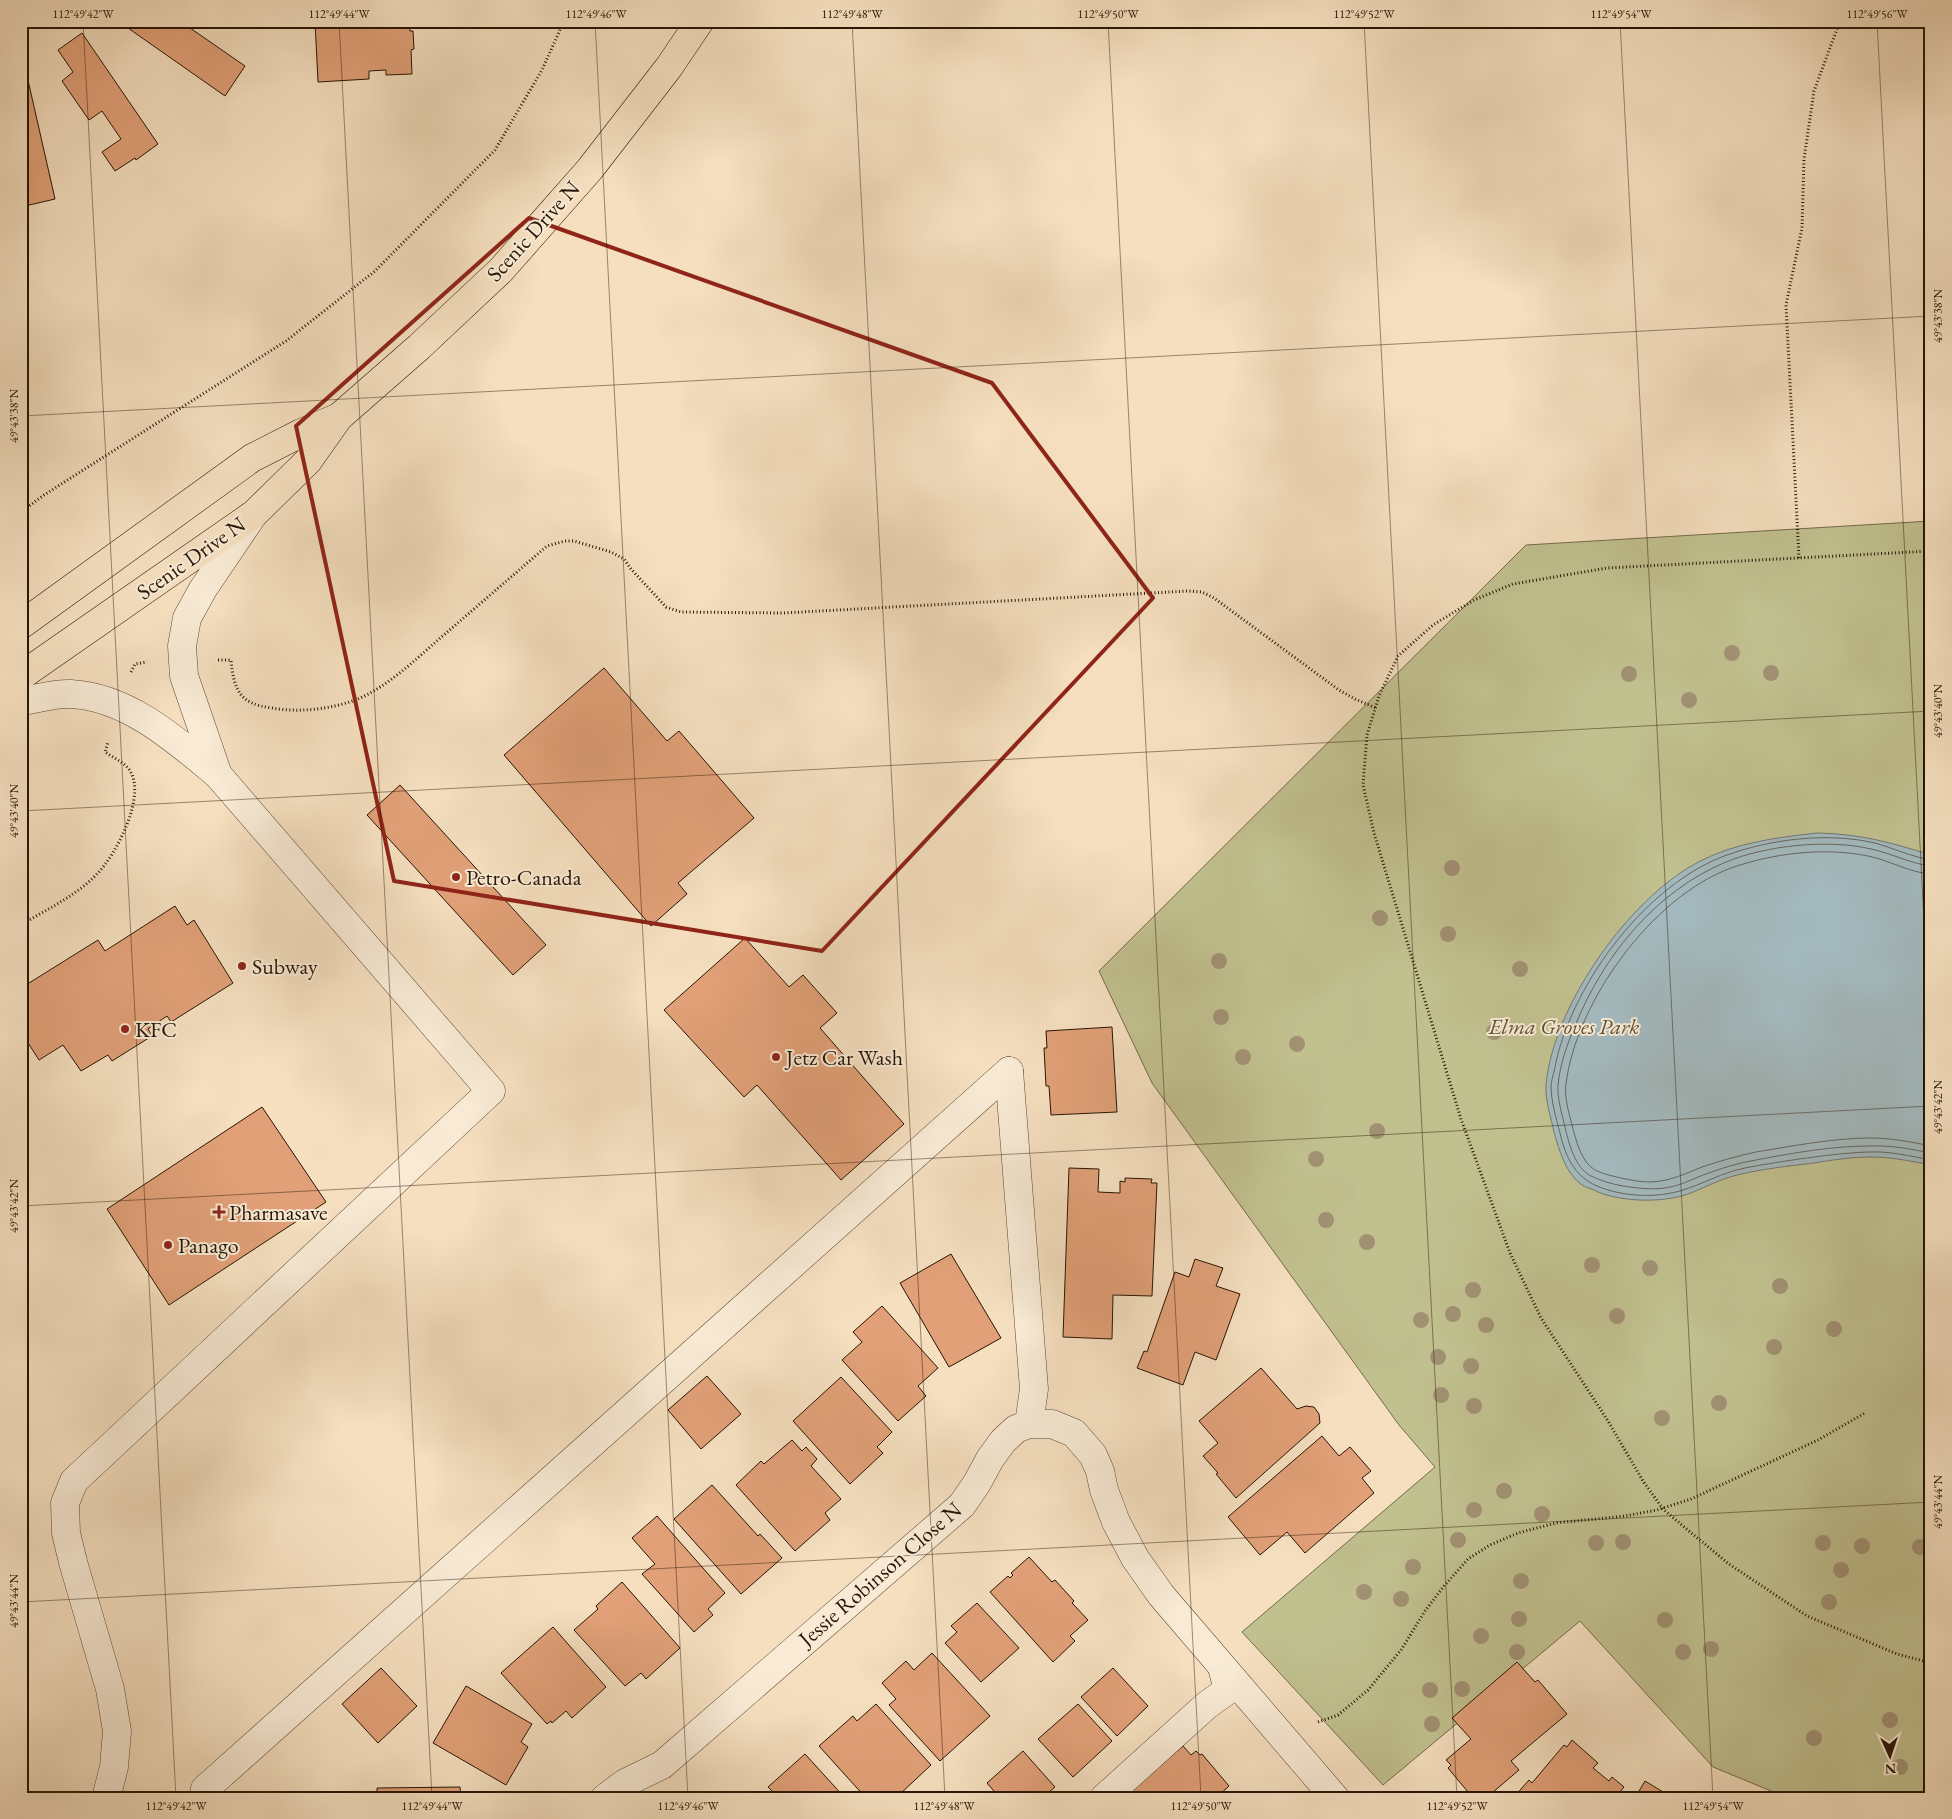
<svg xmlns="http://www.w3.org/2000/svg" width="1952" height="1819" font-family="'EB Garamond',serif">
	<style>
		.green { fill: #c1c08f; stroke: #746a49 }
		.water { fill: #a3b9be; stroke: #717773 }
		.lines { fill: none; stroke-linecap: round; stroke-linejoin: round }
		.shore { stroke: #656760; stroke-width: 1 }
		.building { fill: #e1a078; stroke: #271503 }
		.minor-casing { stroke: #5a4832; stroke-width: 29 }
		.major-casing { stroke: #271503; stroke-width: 29 }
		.path { stroke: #271503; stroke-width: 3; stroke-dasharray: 1 2.5; stroke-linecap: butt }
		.minor { stroke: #f8ead5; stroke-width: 28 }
		.major { stroke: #f5dfbf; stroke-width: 28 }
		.tree { fill: #a19173 }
		.marked { fill: none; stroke: #8f2418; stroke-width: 4; stroke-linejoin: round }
		.ticks { fill: none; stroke: #271503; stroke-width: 1; stroke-opacity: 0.45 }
		.poi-dot { fill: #8f2418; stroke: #f8ead5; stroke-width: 2 }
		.labels { text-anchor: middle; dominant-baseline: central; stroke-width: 4; stroke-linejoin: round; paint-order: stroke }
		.street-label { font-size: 22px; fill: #271503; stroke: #f8ead5 }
		.poi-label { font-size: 22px; fill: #271503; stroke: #f8ead5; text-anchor: start }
		.park-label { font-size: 22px; font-style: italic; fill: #5d5134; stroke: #f8ead5 }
		.neatline { fill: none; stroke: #271503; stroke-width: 2 }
		.ticks-label { font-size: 12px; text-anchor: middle; fill: #271503 }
	</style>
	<rect width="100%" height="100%" fill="#f5dfbf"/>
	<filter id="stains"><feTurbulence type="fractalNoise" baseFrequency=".004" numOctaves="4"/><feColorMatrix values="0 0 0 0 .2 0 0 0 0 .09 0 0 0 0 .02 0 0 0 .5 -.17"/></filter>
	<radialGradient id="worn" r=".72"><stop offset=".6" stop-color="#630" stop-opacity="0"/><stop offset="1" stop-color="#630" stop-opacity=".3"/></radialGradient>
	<path class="green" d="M1931,521V1798H1788L1713,1767L1580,1621L1383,1785L1242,1632L1435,1467L1399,1425L1152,1083L1099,971L1526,545Z"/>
	<path class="water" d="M1817,833C1861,834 1889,842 1931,855V1165C1911,1161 1891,1157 1870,1157C1852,1157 1832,1160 1814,1163C1788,1166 1762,1169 1737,1175C1720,1179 1704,1188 1688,1194C1662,1203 1623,1202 1598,1192C1593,1189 1587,1188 1582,1185C1566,1174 1559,1150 1554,1132C1551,1117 1545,1100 1546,1085C1553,1008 1623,908 1688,868C1727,844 1772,838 1817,833Z"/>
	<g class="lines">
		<g class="shore">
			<path d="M1931,860C1912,857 1893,848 1875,843C1827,832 1772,839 1727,855C1648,883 1574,981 1556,1062C1555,1069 1552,1078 1551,1085C1551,1101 1556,1118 1560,1133C1566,1159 1576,1179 1602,1188C1627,1197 1658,1198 1683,1190C1700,1185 1716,1176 1733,1171C1750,1166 1769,1164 1786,1161C1813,1157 1841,1153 1868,1152C1889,1151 1910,1156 1931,1160"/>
			<path d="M1931,866C1911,864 1891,853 1871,849C1829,839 1767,845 1726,862C1656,891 1603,956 1575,1026C1567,1044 1560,1065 1558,1085C1557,1098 1562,1114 1565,1127C1569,1144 1575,1168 1591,1176C1601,1181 1612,1184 1623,1186C1637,1188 1651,1190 1665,1188C1680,1186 1692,1179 1706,1174C1722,1168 1738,1163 1756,1160C1793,1153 1832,1146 1869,1146C1890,1145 1911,1149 1931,1153"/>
			<path d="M1931,874C1910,873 1889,860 1868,856C1824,847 1774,853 1731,868C1652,897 1576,1002 1566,1084C1564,1097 1569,1113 1572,1125C1576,1140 1581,1162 1595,1170C1603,1174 1612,1176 1621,1178C1630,1180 1640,1182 1649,1182C1668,1182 1685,1174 1702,1167C1720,1161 1737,1156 1756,1152C1793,1146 1833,1138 1871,1138C1891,1138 1911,1142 1931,1146"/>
		</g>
	</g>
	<g class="building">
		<path d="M118,21H180L245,66L225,96Z"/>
		<path d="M315,21H409L410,31H413L414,49L411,50L412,74L386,75V70L369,71V79L318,82Z"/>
		<path d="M82,33L158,144L136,160L135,158L115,171L102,152L121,139L102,111L89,120L62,81L73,72L58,50Z"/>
		<path d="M25,67L55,199L25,206L23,196L21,197V68Z"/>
		<path d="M604,668L667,741L679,731L754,818L678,883L687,894L651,926L504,755Z"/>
		<path d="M400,785L546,945L513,975L367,815Z"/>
		<path d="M175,906L187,925L194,920L233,983L171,1022L167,1016L148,1029L152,1036L112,1061L108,1055L81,1071L63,1045L39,1060L21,1032V988L98,940L105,951Z"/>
		<path d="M745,938L789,987L803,975L837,1013L820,1028L904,1124L841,1180L757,1085L744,1097L664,1010Z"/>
		<path d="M1112,1027L1117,1112L1051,1115L1049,1086H1046L1044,1048H1047L1046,1031Z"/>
		<path d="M262,1107L326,1202L169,1305L107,1209Z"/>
		<path d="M1069,1168L1099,1169L1098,1192L1120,1193V1181L1125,1182V1178L1152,1179L1151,1183H1157L1152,1296L1113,1295L1112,1339L1063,1337Z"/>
		<path d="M951,1254L1001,1338L949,1367L900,1283Z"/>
		<path d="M1195,1259L1223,1268L1216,1286L1240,1294L1216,1360L1195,1352L1183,1385L1137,1368L1144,1351L1147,1352L1175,1272L1189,1277Z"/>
		<path d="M882,1306L938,1368L918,1386L926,1396L898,1421L842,1360L862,1342L853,1332Z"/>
		<path d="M1261,1368L1297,1409L1306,1406L1314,1407L1319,1414L1320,1423L1236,1498L1216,1474L1218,1473L1203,1456L1218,1443L1199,1421Z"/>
		<path d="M707,1376L741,1414L701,1449L668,1410Z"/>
		<path d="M841,1377L892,1432L877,1447L883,1453L850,1484L793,1421Z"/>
		<path d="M1322,1436L1339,1456L1350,1447L1371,1471L1362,1478L1374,1493L1305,1553L1287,1532L1260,1555L1228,1517Z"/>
		<path d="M792,1440L802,1451L806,1447L817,1459L811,1466L841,1499L825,1513L830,1520L795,1551L736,1485L761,1461L764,1464Z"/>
		<path d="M712,1485L758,1536L760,1534L782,1558L741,1594L674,1519Z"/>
		<path d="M657,1516L725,1593L708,1609L713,1615L694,1632L642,1574L655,1564L632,1538Z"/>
		<path d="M1029,1557L1052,1582L1055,1580L1074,1601L1072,1603L1088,1620L1070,1636L1075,1641L1053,1662L990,1592L1008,1576L1010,1578L1013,1575L1011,1573Z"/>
		<path d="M622,1582L680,1648L646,1679L641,1673L625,1686L574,1630L598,1609L596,1606Z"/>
		<path d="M977,1603L1019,1648L981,1682L945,1643L957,1632L951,1626Z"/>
		<path d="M553,1627L606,1687L572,1718L566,1711L552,1723L551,1721L547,1724L501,1673Z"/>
		<path d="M932,1653L990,1716L940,1761L889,1705L896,1699L882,1683L906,1661L914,1670Z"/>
		<path d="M1517,1662L1535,1682L1538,1680L1567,1714L1511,1761L1519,1770L1486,1798H1473L1448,1768L1451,1765L1446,1760L1471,1739L1452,1718Z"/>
		<path d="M381,1668L417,1706L378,1743L342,1704Z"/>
		<path d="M1113,1668L1148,1706L1117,1736L1081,1697Z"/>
		<path d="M466,1686L532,1724L521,1742L528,1747L506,1785L433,1743Z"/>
		<path d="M876,1704L931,1765L899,1795L901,1798H866L819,1746L853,1716L857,1721Z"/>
		<path d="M1078,1704L1112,1741L1073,1777L1038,1739Z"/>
		<path d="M1572,1740L1598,1763L1593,1768L1609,1781L1612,1777L1624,1787L1615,1798H1513L1529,1780L1532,1783L1564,1745L1567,1747Z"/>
		<path d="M1183,1746L1191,1755L1196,1751L1200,1755L1202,1754L1229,1786L1216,1798H1122Z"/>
		<path d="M1023,1751L1055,1787L1042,1798H1000L987,1783Z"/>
		<path d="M805,1754L845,1798H779L768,1787Z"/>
		<path d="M1645,1781L1673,1798H1635Z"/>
		<path d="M460,1787L461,1798H377V1788Z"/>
	</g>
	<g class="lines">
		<defs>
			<g id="minor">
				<path d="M21,701C38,699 54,693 71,694C128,697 176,740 218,775L491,1091L74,1481L65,1503L66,1533L73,1562L110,1689L117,1731L114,1767L106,1798"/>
				<path d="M218,775L184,676L182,646L187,618L203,589L253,515"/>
				<path d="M1009,1071L1034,1389L1029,1424"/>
				<path d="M204,1798L205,1789L1009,1071"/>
				<path d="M605,1798L625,1783L662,1765L962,1505L977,1483L990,1459L1003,1441L1016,1429L1029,1424H1052L1074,1433L1093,1455L1100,1471L1104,1490L1116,1522L1135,1558L1161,1595L1335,1798"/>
				<path d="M1104,1798L1207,1705L1228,1690L1222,1667"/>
			</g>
			<g id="major">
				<path d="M21,625L252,458L301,433L339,417"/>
				<path d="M21,676L254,514L308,461L339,417L419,347L501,270L590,169L669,67L700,21"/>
			</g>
		</defs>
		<use href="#minor" class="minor-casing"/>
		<use href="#major" class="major-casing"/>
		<g class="path">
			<path d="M21,512L44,495L286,341L375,271L495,150L542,70L564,21"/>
			<path d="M1931,551L1607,568L1513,584L1474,600L1433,625L1398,656L1379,696L1367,735L1363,785L1374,833L1461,1119L1510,1253L1541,1318L1608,1421L1643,1481L1663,1509L1689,1531L1729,1564L1807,1616L1897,1654L1931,1663"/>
			<path d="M1799,558L1786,305L1802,228L1804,159L1814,91L1840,21"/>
			<path d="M218,660H231C234,691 240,704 272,708C300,713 332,709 358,699C388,686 414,661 438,640C474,609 511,577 547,546L565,541H574L611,552L624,559L631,569L666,607L681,612L783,613L1188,591L1202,592L1214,598L1339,690L1355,699L1376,708"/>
			<path d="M131,672L135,664L147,662"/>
			<path d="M21,925C47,909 76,896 97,874C116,855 150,791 127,767C121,761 112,757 105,752L108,742"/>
			<path d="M1318,1722L1338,1715L1368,1690L1401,1650L1425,1611L1444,1586L1468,1559L1490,1545L1518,1533L1556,1523L1625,1516L1657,1510L1691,1499L1818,1440L1865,1413"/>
		</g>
		<use href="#minor" class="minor"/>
		<use href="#major" class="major"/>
	</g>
	<g class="tree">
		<circle cx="1732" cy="653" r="8"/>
		<circle cx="1771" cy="673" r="8"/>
		<circle cx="1629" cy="674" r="8"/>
		<circle cx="1689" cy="700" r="8"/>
		<circle cx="1452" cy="868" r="8"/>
		<circle cx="1380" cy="918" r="8"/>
		<circle cx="1448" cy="934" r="8"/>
		<circle cx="1219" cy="961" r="8"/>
		<circle cx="1520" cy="969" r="8"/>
		<circle cx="1221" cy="1017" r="8"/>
		<circle cx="1494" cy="1032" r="8"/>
		<circle cx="1297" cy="1044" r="8"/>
		<circle cx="1243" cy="1057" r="8"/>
		<circle cx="1377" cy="1131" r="8"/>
		<circle cx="1316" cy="1159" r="8"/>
		<circle cx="1326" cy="1220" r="8"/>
		<circle cx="1367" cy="1242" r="8"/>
		<circle cx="1592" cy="1265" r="8"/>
		<circle cx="1650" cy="1268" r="8"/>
		<circle cx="1780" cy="1286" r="8"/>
		<circle cx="1473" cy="1290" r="8"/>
		<circle cx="1453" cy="1314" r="8"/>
		<circle cx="1617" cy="1316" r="8"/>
		<circle cx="1421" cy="1320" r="8"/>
		<circle cx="1486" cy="1325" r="8"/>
		<circle cx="1834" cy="1329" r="8"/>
		<circle cx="1774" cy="1347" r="8"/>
		<circle cx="1438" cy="1357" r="8"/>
		<circle cx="1471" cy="1366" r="8"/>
		<circle cx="1441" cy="1395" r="8"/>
		<circle cx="1719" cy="1403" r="8"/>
		<circle cx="1474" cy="1406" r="8"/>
		<circle cx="1662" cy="1418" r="8"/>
		<circle cx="1504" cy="1491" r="8"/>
		<circle cx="1474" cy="1510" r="8"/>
		<circle cx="1542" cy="1514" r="8"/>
		<circle cx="1458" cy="1540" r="8"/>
		<circle cx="1623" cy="1542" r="8"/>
		<circle cx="1596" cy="1543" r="8"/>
		<circle cx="1823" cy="1543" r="8"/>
		<circle cx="1862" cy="1546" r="8"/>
		<circle cx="1920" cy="1547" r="8"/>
		<circle cx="1413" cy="1567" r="8"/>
		<circle cx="1841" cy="1570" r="8"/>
		<circle cx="1521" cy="1581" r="8"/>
		<circle cx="1364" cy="1592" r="8"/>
		<circle cx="1401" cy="1599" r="8"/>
		<circle cx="1829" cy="1602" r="8"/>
		<circle cx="1519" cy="1619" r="8"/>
		<circle cx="1665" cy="1620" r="8"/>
		<circle cx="1481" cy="1636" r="8"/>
		<circle cx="1711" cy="1649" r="8"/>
		<circle cx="1517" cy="1652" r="8"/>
		<circle cx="1683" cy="1652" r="8"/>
		<circle cx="1462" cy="1689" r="8"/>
		<circle cx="1430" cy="1690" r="8"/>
		<circle cx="1890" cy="1720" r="8"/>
		<circle cx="1432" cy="1724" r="8"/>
		<circle cx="1814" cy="1738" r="8"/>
		<circle cx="1900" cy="1767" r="8"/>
	</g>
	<path class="marked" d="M529,218L992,383L1153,598L822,951L394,881L296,426Z"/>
	<path class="ticks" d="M83,21L176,1798M339,21L432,1798M595,21L688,1798M852,21L945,1798M1108,21L1201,1798M1364,21L1457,1798M1620,21L1713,1798M1877,21L1931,1055M21,416L1931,316M21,811L1931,711M21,1206L1931,1106M21,1602L1931,1502"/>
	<g class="poi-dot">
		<circle cx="456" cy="877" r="5"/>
		<circle cx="242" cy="966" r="5"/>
		<circle cx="125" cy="1029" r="5"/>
		<circle cx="776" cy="1057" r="5"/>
		<path d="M216.5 1204.5h5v5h5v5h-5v5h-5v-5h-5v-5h5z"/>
		<circle cx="168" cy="1245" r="5"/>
	</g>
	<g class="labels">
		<g class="street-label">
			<text transform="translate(533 231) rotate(-48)">Scenic Drive N</text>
			<text transform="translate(191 558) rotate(-35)">Scenic Drive N</text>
			<text transform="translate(880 1574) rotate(-41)">Jessie Robinson Close N</text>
		</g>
		<g class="poi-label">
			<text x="466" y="877">Petro-Canada</text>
			<text x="252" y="966">Subway</text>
			<text x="135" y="1029">KFC</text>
			<text x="786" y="1057">Jetz Car Wash</text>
			<text x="229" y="1212">Pharmasave</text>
			<text x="178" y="1245">Panago</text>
		</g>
		<g class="park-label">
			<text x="1564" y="1026">Elma Groves Park</text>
		</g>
	</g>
	<rect width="1952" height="1819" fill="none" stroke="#f5dfbf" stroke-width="55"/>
	<g transform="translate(1890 1756) rotate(177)" stroke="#f8ead5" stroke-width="4" paint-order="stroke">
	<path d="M0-4L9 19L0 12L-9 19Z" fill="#271503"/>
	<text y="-8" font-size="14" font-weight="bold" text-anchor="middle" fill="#271503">N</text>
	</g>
	<rect x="28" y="28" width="1896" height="1764" class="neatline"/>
	<g class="ticks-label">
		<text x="83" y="18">112°49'42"W</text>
		<text x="339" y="18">112°49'44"W</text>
		<text x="596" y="18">112°49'46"W</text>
		<text x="852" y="18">112°49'48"W</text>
		<text x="1108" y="18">112°49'50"W</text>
		<text x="1364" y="18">112°49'52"W</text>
		<text x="1621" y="18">112°49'54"W</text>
		<text x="1877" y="18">112°49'56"W</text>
		<text transform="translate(1938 316) rotate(-90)" y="4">49°43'38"N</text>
		<text transform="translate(14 416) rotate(-90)" y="4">49°43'38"N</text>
		<text transform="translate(1938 711) rotate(-90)" y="4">49°43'40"N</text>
		<text transform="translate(14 811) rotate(-90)" y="4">49°43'40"N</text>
		<text transform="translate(1938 1107) rotate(-90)" y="4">49°43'42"N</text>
		<text transform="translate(14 1206) rotate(-90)" y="4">49°43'42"N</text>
		<text transform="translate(1938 1502) rotate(-90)" y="4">49°43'44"N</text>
		<text transform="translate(14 1601) rotate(-90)" y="4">49°43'44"N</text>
		<text x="176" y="1810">112°49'42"W</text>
		<text x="432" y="1810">112°49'44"W</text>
		<text x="688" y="1810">112°49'46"W</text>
		<text x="944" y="1810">112°49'48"W</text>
		<text x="1201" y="1810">112°49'50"W</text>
		<text x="1457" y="1810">112°49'52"W</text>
		<text x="1713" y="1810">112°49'54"W</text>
	</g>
	<rect width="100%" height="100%" filter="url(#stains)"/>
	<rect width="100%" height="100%" fill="url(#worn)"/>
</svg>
